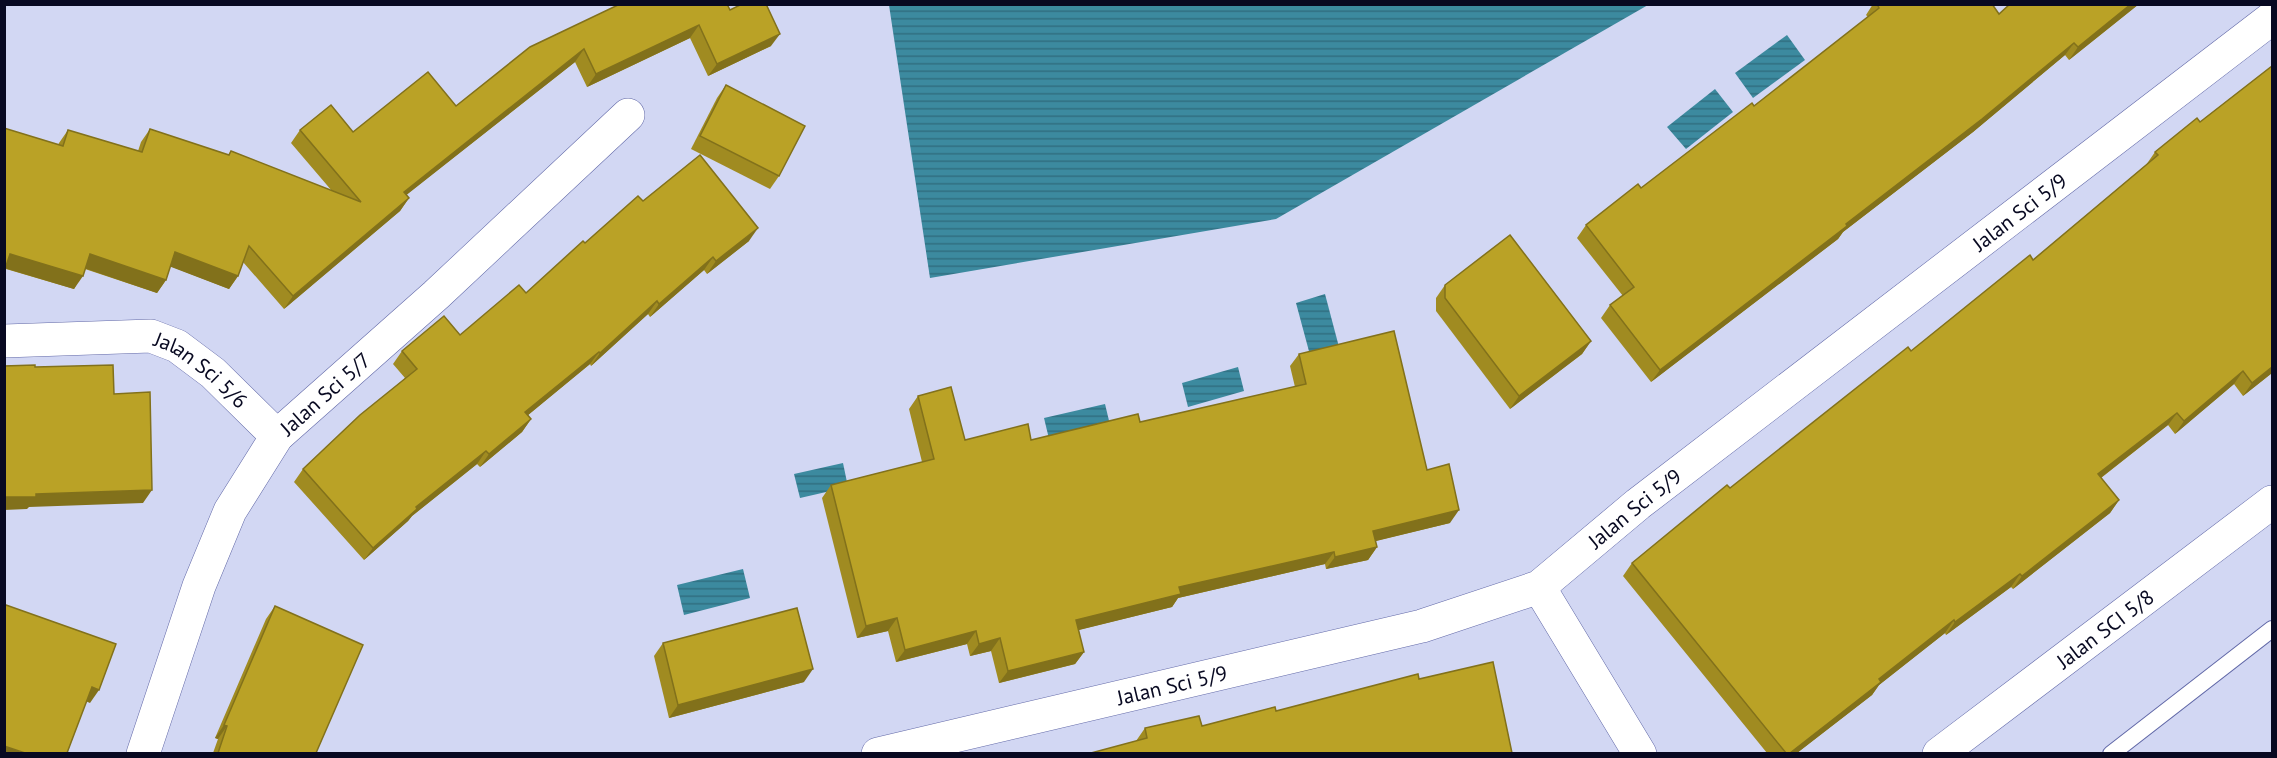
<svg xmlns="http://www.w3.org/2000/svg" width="2277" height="758" font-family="'PT Sans',sans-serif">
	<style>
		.water { fill: url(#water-rules) }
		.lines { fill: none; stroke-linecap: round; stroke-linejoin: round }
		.lane-casing { stroke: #6269a8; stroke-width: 18 }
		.street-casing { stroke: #6269a8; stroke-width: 34 }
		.lane { stroke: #fff; stroke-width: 16 }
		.street { stroke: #fff; stroke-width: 33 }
		.wall { fill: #a08b21 }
		.shaded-wall { fill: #82711b }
		.building { fill: #baa226; stroke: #82711b; stroke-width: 1.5 }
		.labels { text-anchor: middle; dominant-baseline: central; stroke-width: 5; stroke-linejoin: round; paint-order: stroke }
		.street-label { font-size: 21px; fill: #080921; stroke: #f9f9f9 }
	</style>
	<defs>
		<pattern id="water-rules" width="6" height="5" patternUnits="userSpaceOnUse" patternTransform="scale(1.5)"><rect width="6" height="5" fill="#3c8a9f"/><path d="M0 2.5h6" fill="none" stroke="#306f81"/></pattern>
	</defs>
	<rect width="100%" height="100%" fill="#d2d7f3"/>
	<g class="water">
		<path d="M889,5V4L1648,5L1276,219L930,278Z"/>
		<path d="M1787,35L1805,60L1753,98L1735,73Z"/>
		<path d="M1715,89L1733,112L1686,149L1667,127Z"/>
		<path d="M1325,294L1339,347L1310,355L1296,303Z"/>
		<path d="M1238,367L1244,391L1188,407L1182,383Z"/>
		<path d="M1105,404L1111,429L1050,443L1044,418Z"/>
		<path d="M843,463L848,487L800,498L794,474Z"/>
		<path d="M743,569L750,598L684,615L677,585Z"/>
	</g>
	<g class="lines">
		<defs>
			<path id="lane" d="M2111,754L2272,629"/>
			<g id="street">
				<path id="s1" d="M4,341L151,336L177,346L213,373L277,436"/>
				<path d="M1539,587L1640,754"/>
				<path id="s2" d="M143,754L199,586L230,511L277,436L436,295L628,115"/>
				<path id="s3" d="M878,754L1422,626L1539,587L1638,504L2272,18"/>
				<path id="s4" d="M1939,754L2272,502"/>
			</g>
		</defs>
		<use href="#lane" class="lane-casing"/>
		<use href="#street" class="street-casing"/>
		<use href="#lane" class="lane"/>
		<use href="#street" class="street"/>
	</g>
	<g class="wall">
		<path d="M1873,4H1992L1999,14L2010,4H2139L2069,60L2065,55L1973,132L1843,232L1838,239L1651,382L1601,318L1610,305L1623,296L1577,238L1586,225L1641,188L1754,106L1868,17L1866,15Z"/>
		<path d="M730,10L771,46L708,76L690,38L587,87L575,62L406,195L409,198L400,211L284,309L243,262L238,276L229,289L170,266L166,280L157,293L85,269L74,289L6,269L59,143L68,130L138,151L141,142L150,129L228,155L231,151L332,191L291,143L300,130L353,132L456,106L530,47Z"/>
		<path d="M2272,66V373L2243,396L2234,384L2175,434L2168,425L2101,478L2119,500L2110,513L2013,589L2011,587L1946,635L1945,633L1879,685L1872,695L1797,753H1767L1623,576L1632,563L2033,260L2146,165L2155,152L2200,122Z"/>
		<path d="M726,85L779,176L770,189L691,149L717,98Z"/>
		<path d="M643,201L749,241L707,274L704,270L650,317L648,314L591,366L590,364L528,415L531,419L522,432L480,467L477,464L412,516L408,521L364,560L294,482L303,469L405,378L393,364L402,351L460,335L526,293L585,243Z"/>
		<path d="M1445,285L1591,341L1582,354L1510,409L1436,311V298Z"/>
		<path d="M1299,354L1427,470L1450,523L1375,541L1377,547L1368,560L1326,569L1325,564L1178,598L1172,607L1078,630L1084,652L1075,664L999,683L991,651L970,656L967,644L896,662L888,631L857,638L822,498L831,485L922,462L909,409L918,396L965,440H1031L1140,422L1295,387L1290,366Z"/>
		<path d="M275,606L316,753H213L218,739L215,738L266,619Z"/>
		<path d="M663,643L804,682L669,718L654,656Z"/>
		<path d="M1493,662L1512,753H1091L1136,741L1145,728L1199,716L1202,726L1275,707L1276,711L1418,674L1419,679Z"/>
	</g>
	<g class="shaded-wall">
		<path d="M2131,4H2139L2069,60L2078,47Z"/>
		<path d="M699,25L690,38L587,87L596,74Z"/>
		<path d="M780,34L771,46L708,76L717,64Z"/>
		<path d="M2074,43L2065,55L1973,132L1843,232L1838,239L1651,382L1660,370Z"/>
		<path d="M584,49L575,62L395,204L404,192Z"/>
		<path d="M409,198L400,211L284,309L293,296Z"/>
		<path d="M758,228L749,241L707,274L716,261Z"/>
		<path d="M175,252L238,276L229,289L166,265Z"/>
		<path d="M10,254L83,276L74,289L4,268Z"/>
		<path d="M90,254L166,280L157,293L81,267Z"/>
		<path d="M713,257L704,270L650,317L659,304Z"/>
		<path d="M657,301L648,314L591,366L600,353Z"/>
		<path d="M1591,341L1582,354L1510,409L1519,396Z"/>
		<path d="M599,352L590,364L516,425L525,412Z"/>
		<path d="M2272,367V373L2243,396L2252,383Z"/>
		<path d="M2243,371L2234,384L2175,434L2184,421Z"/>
		<path d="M2177,413L2168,425L2089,487L2098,474Z"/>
		<path d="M531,419L522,432L480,467L489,454Z"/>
		<path d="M486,451L477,464L412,516L408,521L364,560L373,548L416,507Z"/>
		<path d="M152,490L143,503L29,507L27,509L4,510V497L36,494Z"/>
		<path d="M2119,500L2110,513L2013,589L2022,576Z"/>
		<path d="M1459,510L1450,523L1364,544L1373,531Z"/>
		<path d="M1377,547L1368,560L1326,569L1335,557Z"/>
		<path d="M1334,552L1325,564L1178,598L1172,607L1067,633L1076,620L1179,587Z"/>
		<path d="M2020,574L2011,587L1946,635L1955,622Z"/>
		<path d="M897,618L888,631L857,638L866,626Z"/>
		<path d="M1954,620L1945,633L1879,685L1872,695L1797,753H1790L1879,679Z"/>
		<path d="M976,631L967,644L896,662L905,650Z"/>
		<path d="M1000,638L991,651L970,656L979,644Z"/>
		<path d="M1084,652L1075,664L999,683L1008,671Z"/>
		<path d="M813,669L804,682L669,718L678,705Z"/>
		<path d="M92,687L99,690L90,703L83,700Z"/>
		<path d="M224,725L227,726L218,739L215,738Z"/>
		<path d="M4,746L25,753H4Z"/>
	</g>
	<g class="building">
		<path d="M620,4H727L730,10L742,4H766L780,34L717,64L699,25L596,74L584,49L404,192L409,198L293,296L249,246L238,276L175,252L166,280L90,254L83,276L10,254L4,272V128L63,146L68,130L142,152L150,129L229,155L231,151L361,202L300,130L331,105L353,132L428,72L456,106L530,47Z"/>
		<path d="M1877,4H1992L1999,14L2010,4H2131L2078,47L2074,43L1982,119L1846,224L1847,226L1660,370L1610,305L1634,287L1586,225L1638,184L1641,188L1752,103L1754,106L1879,8Z"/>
		<path d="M2272,66V367L2252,383L2243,371L2184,421L2177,413L2098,474L2119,500L2022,576L2020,574L1955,622L1954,620L1879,679L1881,682L1790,753H1786L1632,563L1727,485L1730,488L1908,347L1911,351L2030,255L2033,260L2158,155L2155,152L2197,118L2200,122Z"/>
		<path d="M726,85L805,126L779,176L700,136Z"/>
		<path d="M700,155L758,228L716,261L713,257L659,304L657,301L600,353L599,352L525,412L531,419L489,454L486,451L416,507L417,509L373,548L303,469L360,415L417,369L402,351L444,316L460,335L519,285L526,293L583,241L585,243L638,196L643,201Z"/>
		<path d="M1510,235L1591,341L1519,396L1445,298V285Z"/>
		<path d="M1394,331L1427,470L1449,464L1459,510L1373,531L1377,547L1335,557L1334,552L1179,587L1181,594L1076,620L1084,652L1008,671L1000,638L979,644L976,631L905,650L897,618L866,626L831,485L934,459L918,396L951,387L965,440L1028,424L1031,440L1138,414L1140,422L1306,384L1299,354Z"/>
		<path d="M35,365V367L113,365L114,394L150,392L152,490L36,494V497H4V366Z"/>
		<path d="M6,605L116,644L99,690L92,687L67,753H25L4,746V608Z"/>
		<path d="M275,606L363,645L316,753H218L227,726L224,725Z"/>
		<path d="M797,608L813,669L678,705L663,643Z"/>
		<path d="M1493,662L1512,753H1091L1147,738L1145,728L1199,716L1202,726L1275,707L1276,711L1418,674L1419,679Z"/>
	</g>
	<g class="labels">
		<g class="street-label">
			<text stroke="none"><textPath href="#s3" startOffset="1292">Jalan Sci 5/9</textPath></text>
			<text stroke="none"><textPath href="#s1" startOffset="208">Jalan Sci 5/6</textPath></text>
			<text stroke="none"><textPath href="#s2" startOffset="411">Jalan Sci 5/7</textPath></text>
			<text stroke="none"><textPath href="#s3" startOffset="806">Jalan Sci 5/9</textPath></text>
			<text stroke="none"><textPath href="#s4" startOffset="208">Jalan SCI 5/8</textPath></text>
			<text stroke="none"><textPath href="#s3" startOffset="302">Jalan Sci 5/9</textPath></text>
		</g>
	</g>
	<rect width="2277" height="758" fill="none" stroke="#080921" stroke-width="12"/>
</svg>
